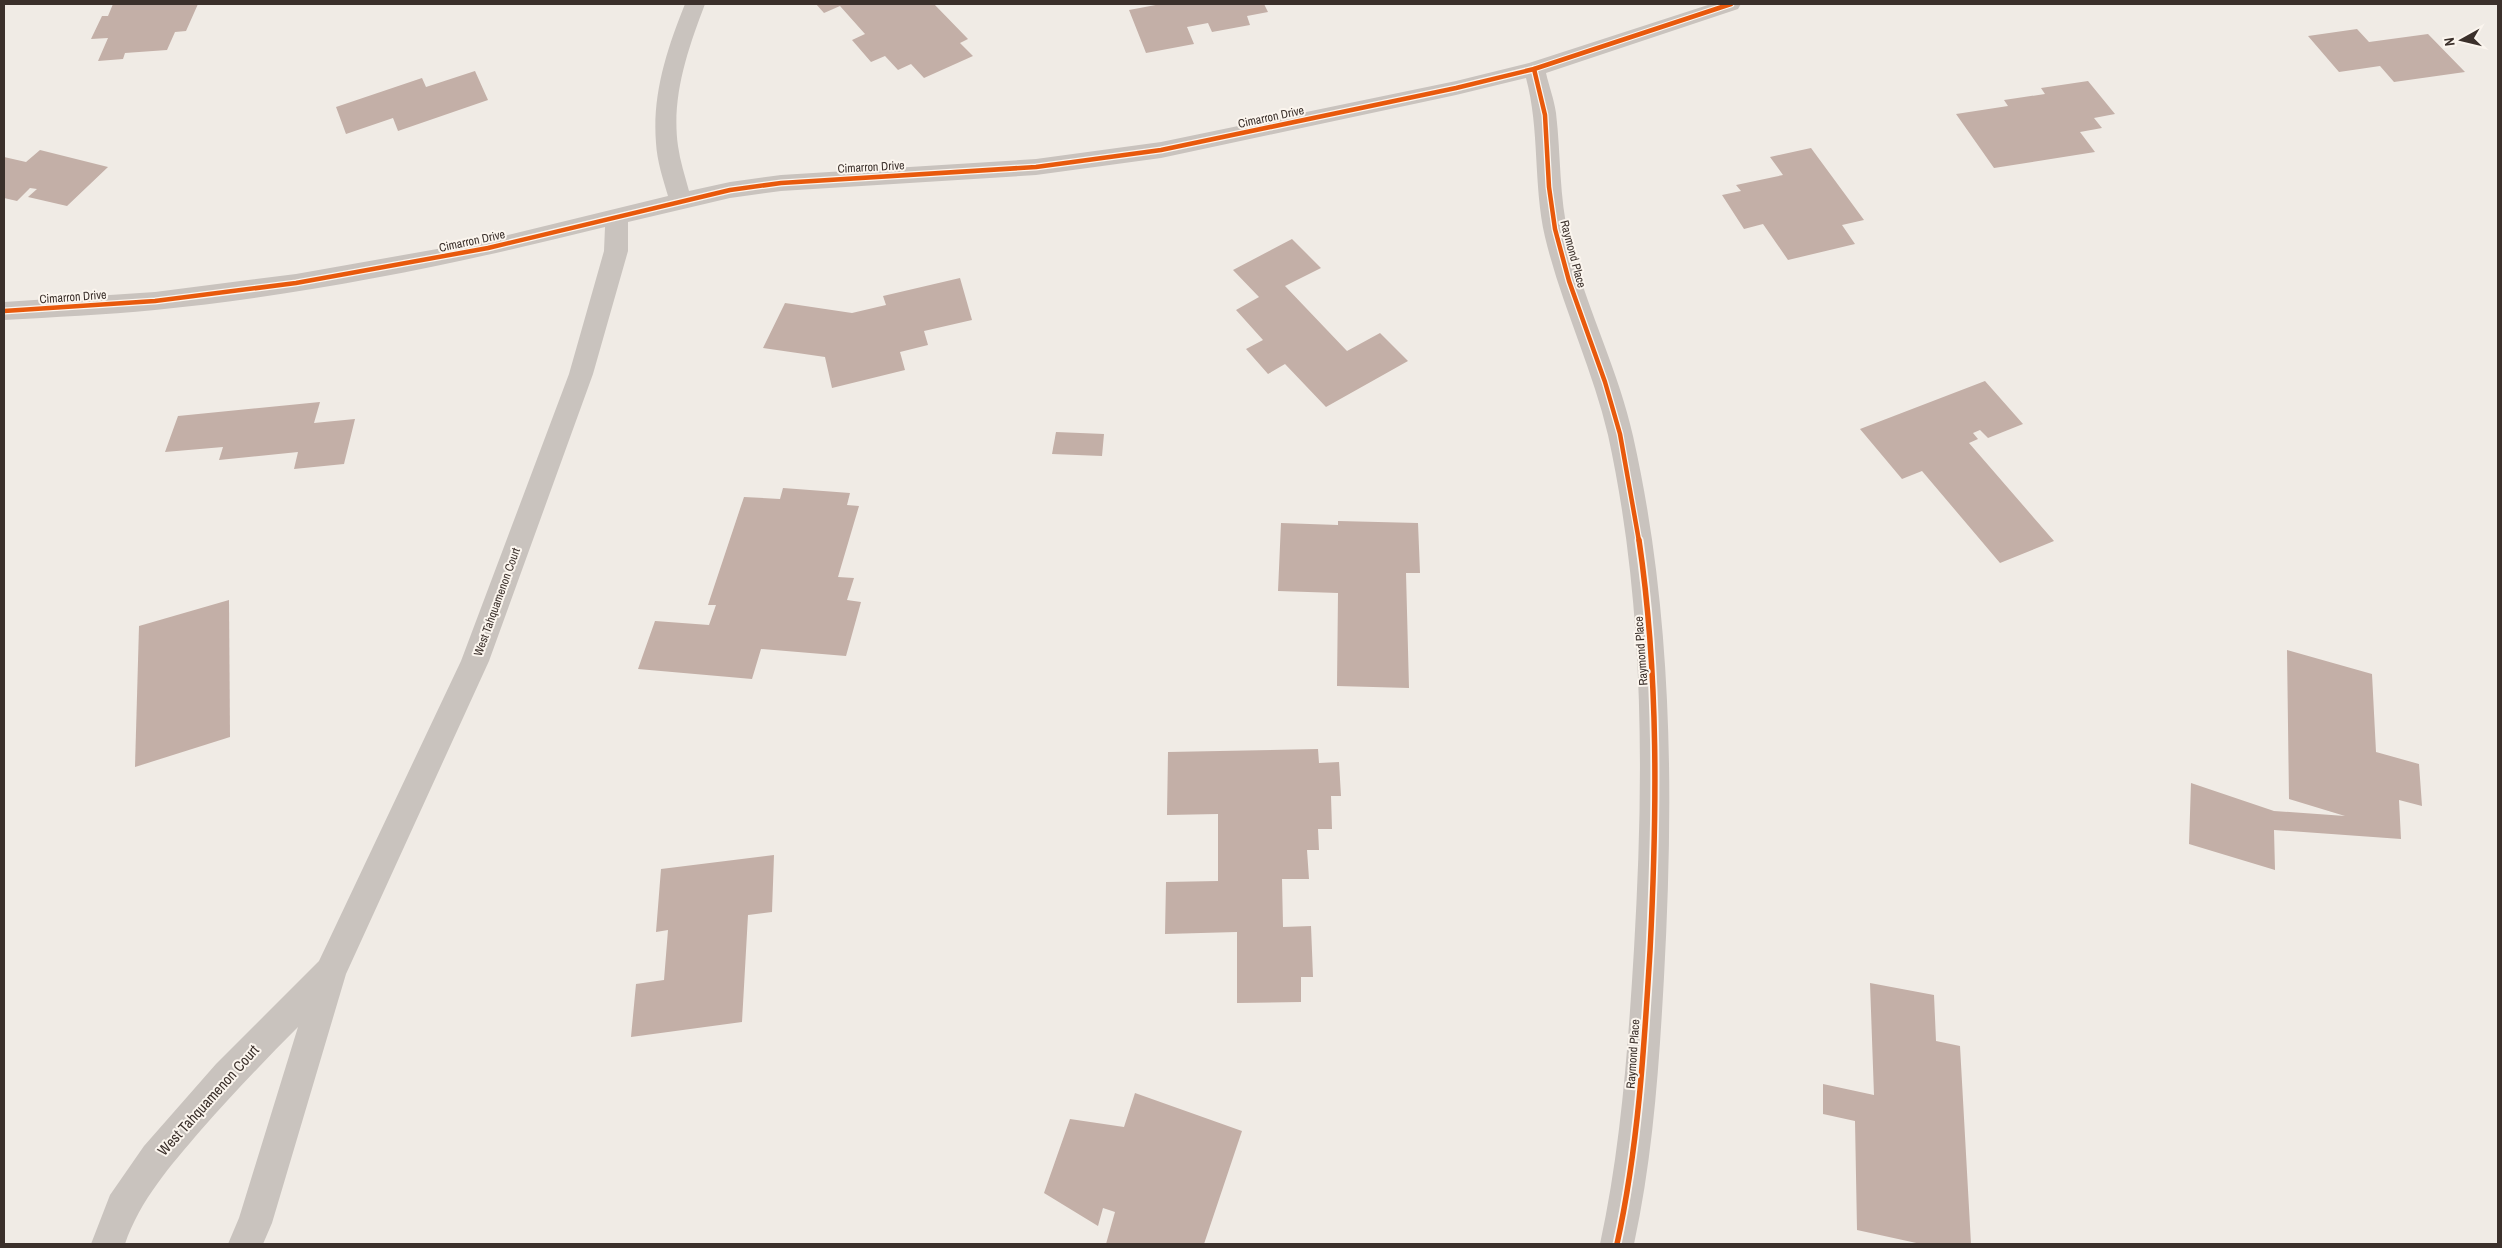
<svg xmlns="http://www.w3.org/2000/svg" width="2502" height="1248" font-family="'Archivo Narrow',sans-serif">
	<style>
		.building { fill: #c3afa7 }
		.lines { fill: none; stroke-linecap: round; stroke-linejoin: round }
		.minor { fill: #c9c3be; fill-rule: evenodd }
		.cycleway-far1-casing { stroke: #fbf5ee; stroke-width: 7 }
		.cycleway-casing { stroke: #fbf5ee; stroke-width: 9 }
		.cycleway-far1 { stroke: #e8590c; stroke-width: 4.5 }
		.cycleway { stroke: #e8590c; stroke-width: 5.5 }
		.labels { text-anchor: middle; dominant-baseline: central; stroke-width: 4; stroke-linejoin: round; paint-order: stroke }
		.street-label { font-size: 12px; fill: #3b302b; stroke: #fbf5ee }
		.near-street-label { font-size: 15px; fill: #3b302b; stroke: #fbf5ee }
	</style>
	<rect width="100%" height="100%" fill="#f0ebe5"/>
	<g class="building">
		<path d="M113,4H198L186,31L175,32L167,50L125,53L123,59L98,61L108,38L91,39L102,16H108Z"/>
		<path d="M816,4H934L968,39L960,43L973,56L924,78L911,64L898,70L885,56L871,62L852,40L865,34L840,6L824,13Z"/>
		<path d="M1161,4H1264L1268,12L1247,16L1250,25L1212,32L1208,23L1187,27L1194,44L1146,53L1129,10Z"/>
		<path d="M2357,29L2369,42L2428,34L2465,72L2394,82L2380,66L2339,72L2308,36Z"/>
		<path d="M475,71L488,100L398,131L393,118L346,134L336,107L422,78L426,87Z"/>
		<path d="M2088,81L2115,114L2094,118L2102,128L2080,132L2095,152L1994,168L1956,114L2008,106L2004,100L2045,94L2041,88Z"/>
		<path d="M1811,148L1864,220L1842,225L1855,244L1788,260L1763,224L1744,229L1722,195L1741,191L1736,185L1783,175L1770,157Z"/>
		<path d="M40,150L108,167L67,206L28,197L37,189L30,188L17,201L4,198V157L26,162Z"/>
		<path d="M1292,239L1321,268L1285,286L1347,351L1380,333L1408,361L1326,407L1285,364L1268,374L1246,349L1263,340L1236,310L1259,297L1233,270Z"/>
		<path d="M960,278L972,320L924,331L928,345L900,352L905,370L832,388L825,357L763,348L785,303L852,313L886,305L883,296Z"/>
		<path d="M1985,381L2023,424L1988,438L1980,430L1973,433L1978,439L1969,443L2054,541L2000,563L1922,471L1902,479L1860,429Z"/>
		<path d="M320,402L314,423L355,419L344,464L294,469L298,452L219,460L223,447L165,452L178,416Z"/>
		<path d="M1056,432L1104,434L1102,456L1052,454Z"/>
		<path d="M783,488L850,493L847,505L859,506L838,577L854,578L847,600L861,602L846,656L761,649L752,679L638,669L655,621L709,625L716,605H708L744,497L780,499Z"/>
		<path d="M1338,521L1418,523L1420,573H1406L1409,688L1337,686L1338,593L1278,591L1281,523L1338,525Z"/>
		<path d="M229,600L230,737L135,767L139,626Z"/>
		<path d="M2287,650L2372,674L2376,752L2419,764L2422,806L2399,800L2401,839L2274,830L2275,870L2189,844L2191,783L2274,811L2345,816L2289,799Z"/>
		<path d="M1318,749L1319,763L1339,762L1341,796H1331L1332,829H1318L1319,850H1307L1309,879H1282L1283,927L1311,926L1313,977H1301V1002L1237,1003V932L1165,934L1166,882L1218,881V814L1167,815L1168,752Z"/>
		<path d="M774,855L772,912L748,915L742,1022L631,1037L636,984L664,980L668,930L656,932L661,869Z"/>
		<path d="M1870,983L1934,995L1936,1041L1960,1046L1971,1244H1921L1857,1230L1855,1121L1823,1114V1084L1874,1095Z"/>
		<path d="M1135,1093L1242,1131L1204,1244H1106L1115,1212L1103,1208L1098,1226L1044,1193L1070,1119L1124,1127Z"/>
	</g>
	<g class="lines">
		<path class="minor" d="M685,4H705C688,49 671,97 678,146C680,161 685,176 689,191L730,182L781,175L1036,159L1161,142L1456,81L1529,63L1711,4H1741L1738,9L1546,73C1549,86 1554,99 1556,113C1561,155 1559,197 1569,238C1585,306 1618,368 1633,436C1673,614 1674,796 1664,977C1659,1067 1653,1156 1634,1244H1600C1621,1147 1628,1048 1634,949C1644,778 1645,604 1608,435C1592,367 1561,304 1545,237C1533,184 1540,130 1526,78L1456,95L1161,158L1036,175L781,191L730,198L628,222V251L593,374L489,661L346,974L272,1223L263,1244H228L239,1218L298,1027C265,1060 232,1095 201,1130C171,1165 140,1200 125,1244H91L110,1195L144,1146L216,1064L319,961L461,661L569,374L604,251L605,227C457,264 307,295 155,310C105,315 54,317 4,320V302L155,292L296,274L488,240L668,196C663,179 657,161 656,143C652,94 667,49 685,4Z"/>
		<defs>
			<g id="cycleway-far1">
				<path d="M1534,69L1545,115L1549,187L1555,229L1569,281L1605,382L1620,434L1639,541"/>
				<path d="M4,311L155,301L296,283L488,248L730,190L781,183L1036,167L1161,150L1456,88L1534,69L1731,4"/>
			</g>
			<path id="cycleway" d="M1617,1244C1638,1148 1644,1050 1650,951C1657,814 1659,676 1639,540"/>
		</defs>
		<use href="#cycleway-far1" class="cycleway-far1-casing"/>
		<use href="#cycleway" class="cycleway-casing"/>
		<use href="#cycleway-far1" class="cycleway-far1"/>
		<use href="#cycleway" class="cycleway"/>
	</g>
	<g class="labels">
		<g class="street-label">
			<text transform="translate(1271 117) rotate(-12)">Cimarron Drive</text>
			<text transform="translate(871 167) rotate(-3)">Cimarron Drive</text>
			<text transform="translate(472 241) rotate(-12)">Cimarron Drive</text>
			<text transform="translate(1573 254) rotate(75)">Raymond Place</text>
			<text transform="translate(73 297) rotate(-4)">Cimarron Drive</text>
			<text transform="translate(497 602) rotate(-70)">West Tahquamenon Court</text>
			<text transform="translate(1641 651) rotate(-94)">Raymond Place</text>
			<text transform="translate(1633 1054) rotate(-86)">Raymond Place</text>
		</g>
		<g class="near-street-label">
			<text transform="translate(208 1100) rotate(-48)">West Tahquamenon Court</text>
		</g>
	</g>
	<rect width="2502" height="1248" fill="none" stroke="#3b302b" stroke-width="10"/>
	<g transform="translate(2462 40) rotate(262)" stroke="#fbf5ee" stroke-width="4" paint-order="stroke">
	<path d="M0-4L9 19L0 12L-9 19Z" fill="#3b302b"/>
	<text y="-8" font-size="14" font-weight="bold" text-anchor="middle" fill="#3b302b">N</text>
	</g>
</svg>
